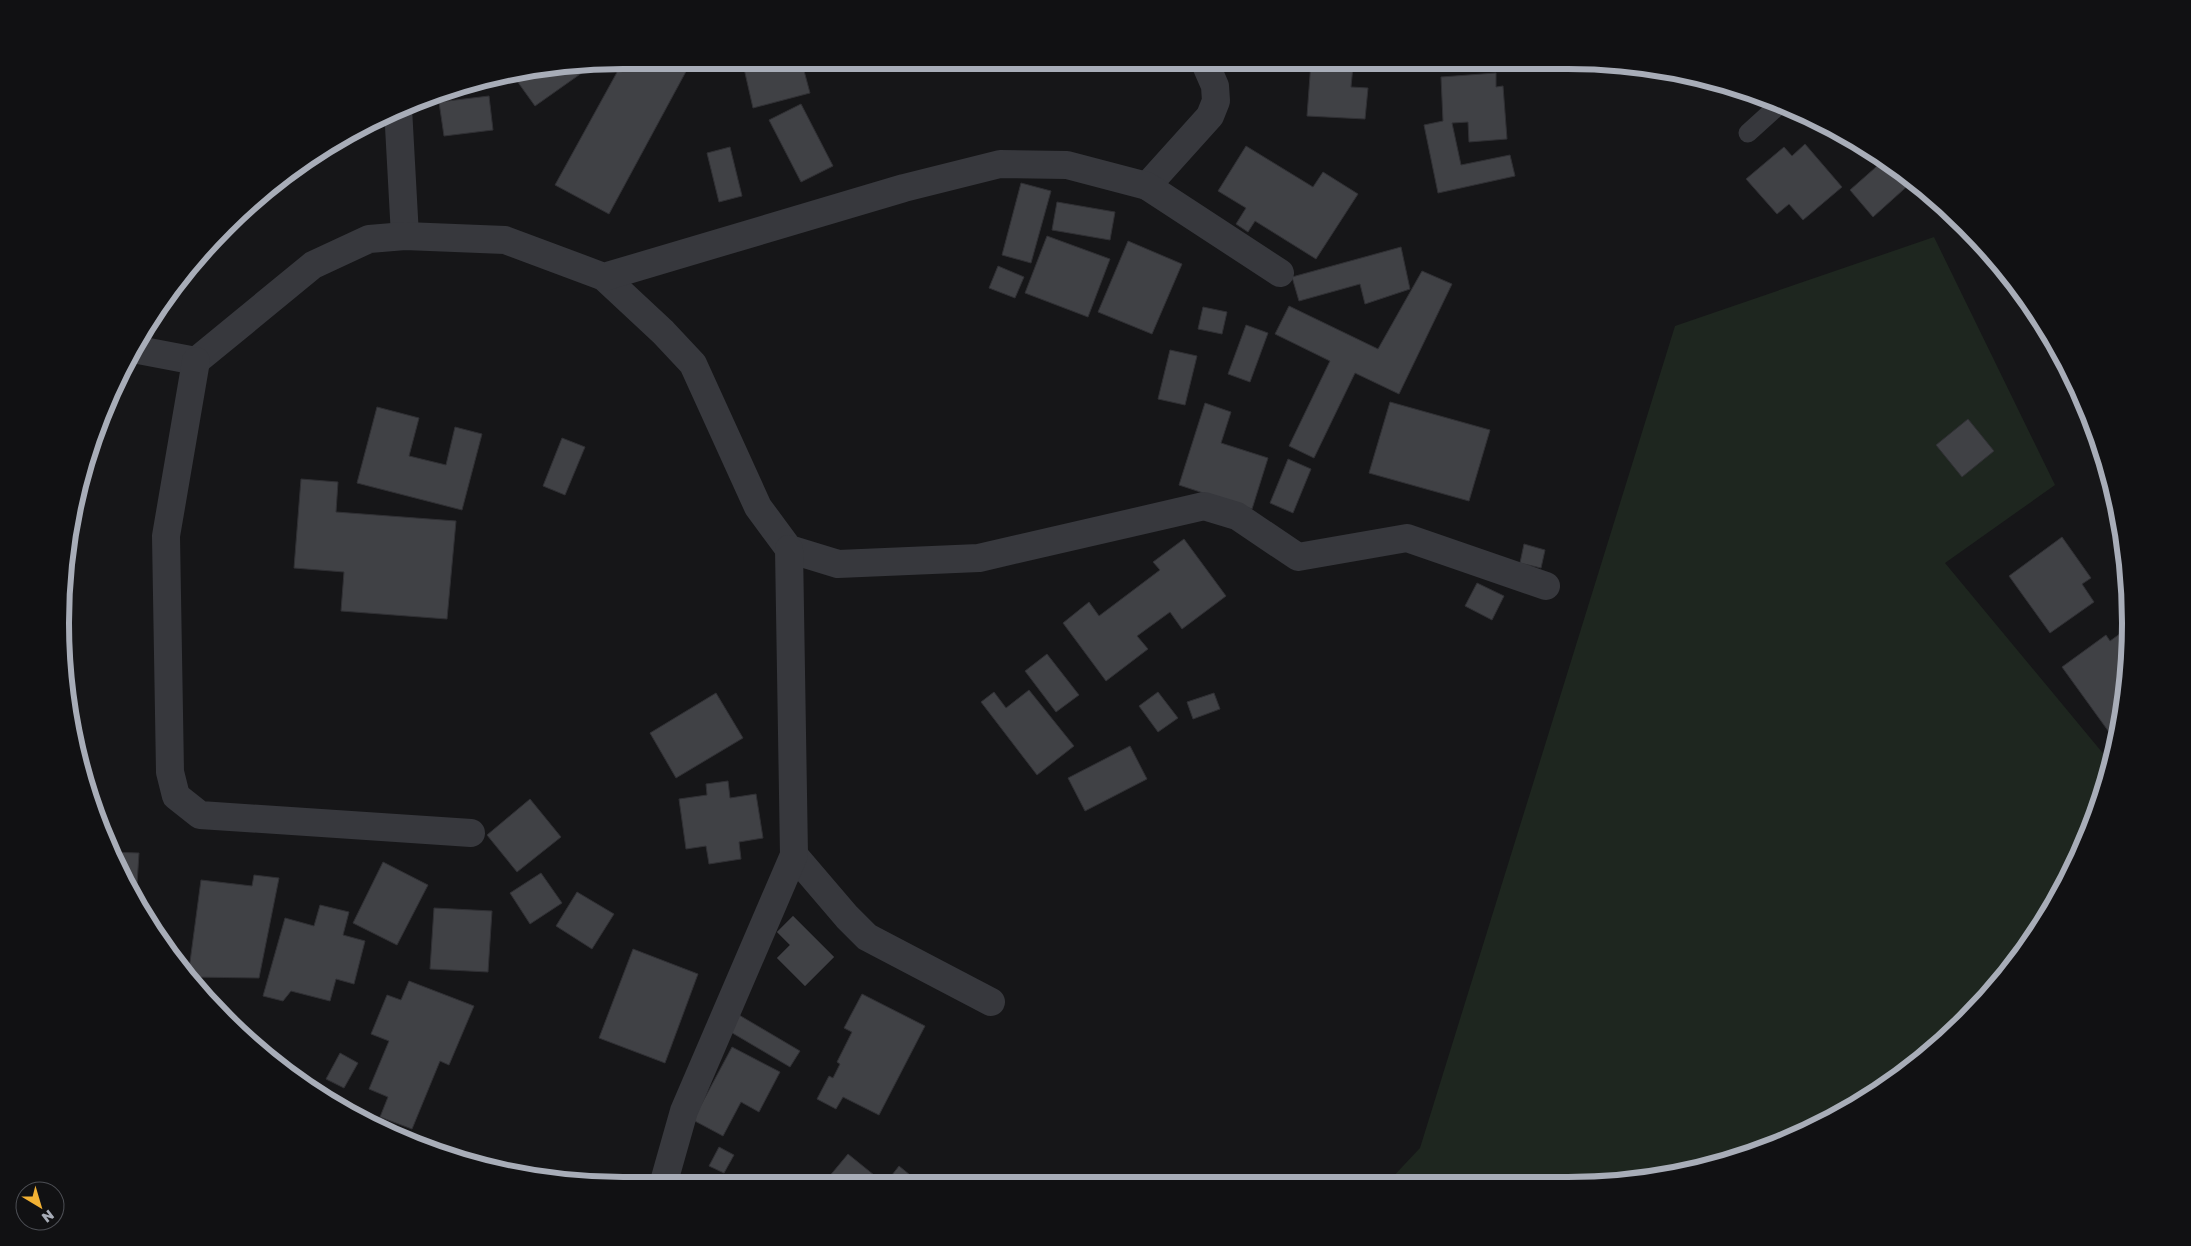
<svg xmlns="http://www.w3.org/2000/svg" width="2191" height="1246" font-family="'Golos Text',sans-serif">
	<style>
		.green { fill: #1e261f }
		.building { fill: #404145; stroke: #303034 }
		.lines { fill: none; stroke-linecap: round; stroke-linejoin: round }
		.service { stroke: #37383d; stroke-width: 19 }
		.minor { stroke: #37383d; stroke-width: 28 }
		.rim { fill: none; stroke: #a8adb8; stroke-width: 6 }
	</style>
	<rect width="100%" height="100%" fill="#161618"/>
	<path class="green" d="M1934,237L2055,485L1945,563L2111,763L2101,804L2055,905L1966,1021L1881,1091L1749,1156L1641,1181L1388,1182L1420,1148L1675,326Z"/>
	<g class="building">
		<path d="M1311,62H1332L1331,65L1353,66L1351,87L1368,88L1365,119L1307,116Z"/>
		<path d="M690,64L609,214L555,185L621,65Z"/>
		<path d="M743,64H789L791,71L803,67L810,93L753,108Z"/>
		<path d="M549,65H593L535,106L512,74Z"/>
		<path d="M1496,73V87L1503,86L1507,139L1469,142L1468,122L1452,123L1461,165L1510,155L1515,176L1438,193L1424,125L1443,121L1441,77Z"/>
		<path d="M489,96L493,130L444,136L439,102Z"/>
		<path d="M801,104L833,166L801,182L769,120Z"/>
		<path d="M1805,144L1842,187L1803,220L1789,204L1777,214L1746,179L1784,147L1792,156Z"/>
		<path d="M1246,146L1313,187L1323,172L1358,194L1316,259L1255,221L1248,232L1236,224L1246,208L1218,191Z"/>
		<path d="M730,147L742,196L719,202L707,153Z"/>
		<path d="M1884,160L1913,181L1873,217L1850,190Z"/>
		<path d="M1021,183L1051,191L1031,263L1002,255Z"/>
		<path d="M1057,202L1115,212L1110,240L1052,230Z"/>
		<path d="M1047,236L1110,259L1088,317L1025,293Z"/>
		<path d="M1128,241L1182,264L1152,334L1098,312Z"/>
		<path d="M1401,247L1410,289L1365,304L1360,284L1299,301L1292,277Z"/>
		<path d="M998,266L1024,277L1015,298L989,288Z"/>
		<path d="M1422,271L1452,284L1399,394L1355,373L1314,458L1289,446L1330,361L1275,334L1289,306L1378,349Z"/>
		<path d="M1203,307L1227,312L1222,334L1198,329Z"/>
		<path d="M1246,325L1268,333L1250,382L1228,374Z"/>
		<path d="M1170,350L1197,356L1185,405L1158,399Z"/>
		<path d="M1390,402L1490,430L1469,501L1369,473Z"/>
		<path d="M1205,403L1231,412L1221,443L1268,458L1252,509L1179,485Z"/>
		<path d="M377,407L419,418L409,456L446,465L455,427L482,434L462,510L357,483Z"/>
		<path d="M1968,419L1994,451L1962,477L1936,445Z"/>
		<path d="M562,438L585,447L565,495L543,486Z"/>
		<path d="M1288,459L1311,469L1293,513L1270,503Z"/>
		<path d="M301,479L338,482L336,512L456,521L447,619L341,611L344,572L294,568Z"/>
		<path d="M2062,537L2091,578L2082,584L2094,602L2050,633L2009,576Z"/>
		<path d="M1184,539L1226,596L1182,629L1170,612L1137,636L1148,649L1106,681L1063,623L1089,602L1099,616L1160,570L1153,562Z"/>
		<path d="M1524,544L1545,550L1541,568L1520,563Z"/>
		<path d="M1477,583L1504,596L1492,620L1465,606Z"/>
		<path d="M2128,628L2126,697L2120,724L2109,732L2062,667L2106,635L2110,641Z"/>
		<path d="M1047,654L1079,695L1056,712L1025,671Z"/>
		<path d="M1029,690L1074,746L1037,775L981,702L994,692L1006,708Z"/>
		<path d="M1158,692L1178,718L1158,732L1139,706Z"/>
		<path d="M716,693L743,738L676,778L650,733Z"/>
		<path d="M1214,693L1220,709L1193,719L1187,702Z"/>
		<path d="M1130,746L1147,779L1085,811L1068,778Z"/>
		<path d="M728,781L730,798L756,794L763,838L739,842L741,859L709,864L706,846L686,849L679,799L707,795L706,784Z"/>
		<path d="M530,799L561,837L517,872L487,835Z"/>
		<path d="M109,852L139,853L137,884H125Z"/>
		<path d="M383,862L428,885L397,945L353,923Z"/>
		<path d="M541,873L562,903L530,924L510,893Z"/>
		<path d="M254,875L279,878L259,978L188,977L201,880L252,886Z"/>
		<path d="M577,892L614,914L592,949L556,926Z"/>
		<path d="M320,905L349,912L343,935L365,941L354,984L336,979L330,1001L291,991L283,1001L263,996L285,918L314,926Z"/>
		<path d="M434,908L492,911L488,972L430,969Z"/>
		<path d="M793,916L834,957L805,986L777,958L790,945L777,932Z"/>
		<path d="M633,949L698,974L665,1063L599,1038Z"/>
		<path d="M409,981L474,1006L449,1065L440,1061L412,1129L380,1117L388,1097L369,1089L389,1041L371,1034L387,995L401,1000Z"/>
		<path d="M862,994L925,1026L879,1115L843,1097L836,1109L817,1099L829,1076L833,1078L840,1064L837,1062L852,1032L844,1028Z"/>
		<path d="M739,1015L800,1051L790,1067L729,1031Z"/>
		<path d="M732,1047L780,1072L759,1112L741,1102L723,1136L693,1120Z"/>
		<path d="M340,1053L358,1063L344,1088L326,1079Z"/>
		<path d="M719,1147L734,1155L724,1173L709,1166Z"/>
		<path d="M848,1154L885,1184L899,1166L921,1184H823Z"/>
	</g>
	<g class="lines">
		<path class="service" d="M1748,133L1780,104"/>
		<g class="minor">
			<path d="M398,108L405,236"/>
			<path d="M1147,186L1210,116L1216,101L1215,86L1205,63"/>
			<path d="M604,277L663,332L693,364L758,507L789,549L838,564L979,558L1204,506L1237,516L1298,557L1407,538L1546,586"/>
			<path d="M133,349L196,361L313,265L369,239L405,236L505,240L604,277L904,188L1000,164L1067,165L1147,186L1280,273"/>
			<path d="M196,361L166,536L170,772L176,796L200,815L471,833"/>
			<path d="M794,855L847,917L867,937L991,1002"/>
			<path d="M663,1185L684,1111L794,855L789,549"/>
		</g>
	</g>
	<path d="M0 0H2191V1246H0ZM623 69H1568A554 554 0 0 1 2122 623V623A554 554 0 0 1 1568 1177H623A554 554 0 0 1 69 623V623A554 554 0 0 1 623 69Z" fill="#111113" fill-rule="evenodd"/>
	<path class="rim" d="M623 69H1568A554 554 0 0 1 2122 623V623A554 554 0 0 1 1568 1177H623A554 554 0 0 1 69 623V623A554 554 0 0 1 623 69Z"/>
	<g transform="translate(40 1206) rotate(142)"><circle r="24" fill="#111113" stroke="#4d4f55"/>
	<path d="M0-4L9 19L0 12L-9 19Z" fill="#f2b134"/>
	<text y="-8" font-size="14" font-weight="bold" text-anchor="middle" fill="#a8adb8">N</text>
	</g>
</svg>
